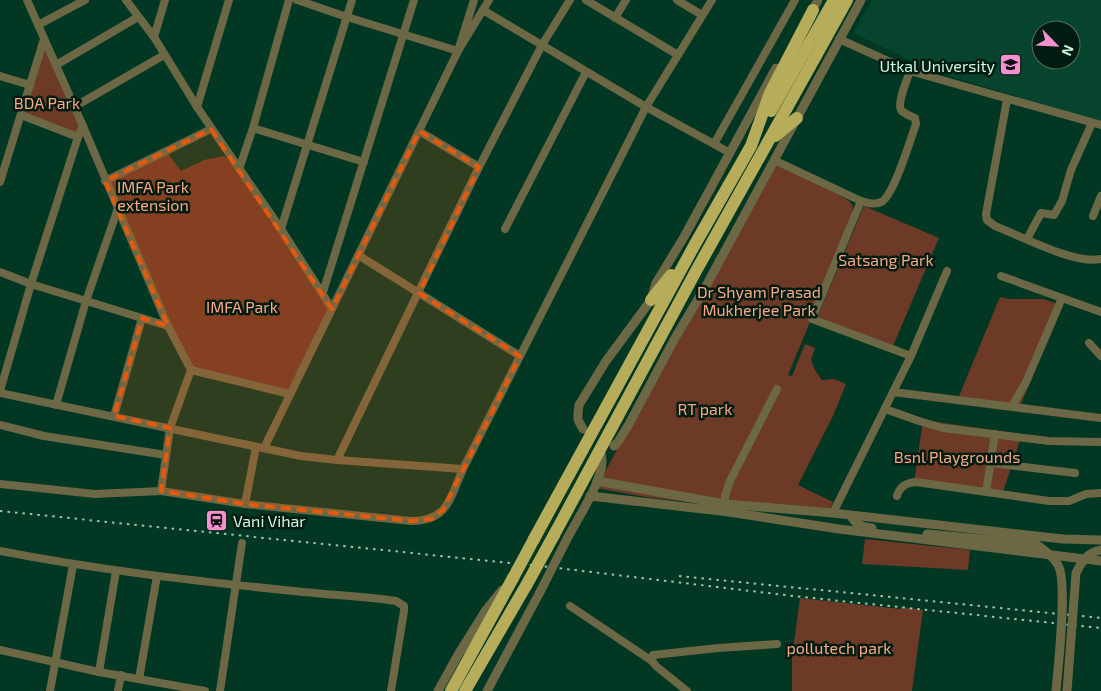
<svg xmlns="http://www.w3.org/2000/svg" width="1101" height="691" font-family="'Exo 2',sans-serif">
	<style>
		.built { fill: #07442e; fill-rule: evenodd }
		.green { fill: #6c3a26 }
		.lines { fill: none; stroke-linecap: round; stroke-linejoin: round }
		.minor { stroke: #6c6845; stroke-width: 8 }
		.tertiary { stroke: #6c6845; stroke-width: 9 }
		.trunk { stroke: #b6ac5a; stroke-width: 12 }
		.rail { stroke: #98c6b1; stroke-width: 2; stroke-dasharray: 2.5 5; stroke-linecap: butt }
		.tertiary-bridge { stroke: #6c6845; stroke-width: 9 }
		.trunk-bridge { stroke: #b6ac5a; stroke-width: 12 }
		.marked { fill: #e8590c; fill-opacity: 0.2; stroke: #e8590c; stroke-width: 4; stroke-dasharray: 10 6; stroke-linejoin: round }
		.labels { text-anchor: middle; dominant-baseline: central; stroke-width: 5; stroke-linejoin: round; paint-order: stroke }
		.poi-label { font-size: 16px; fill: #cdf8e2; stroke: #001b0f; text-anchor: end }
		.park-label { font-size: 16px; fill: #fea683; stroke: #001b0f }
	</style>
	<rect width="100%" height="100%" fill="#013723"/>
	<path class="built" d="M872,0H1101V122L933,71L853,33ZM1041,30H1071V60H1041Z"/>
	<g class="green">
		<path d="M44,39L83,126L78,137L21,115Z"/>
		<path d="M166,151L181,171L204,160L224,156L239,169L332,309L290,394L191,370L105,181Z"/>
		<path d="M775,161L848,200L853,205L851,223L788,375L792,376L805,344L815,348L811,360L815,370L822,380L834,379L846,384L833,416L798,485L833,502L830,509L722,506L646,497L596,488Z"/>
		<path d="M864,206L939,238L893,346L817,318Z"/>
		<path d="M1000,297L1009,299H1044L1063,306L1020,406L959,396Z"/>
		<path d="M923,420L1022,434L1002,495L914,482Z"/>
		<path d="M865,539L970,550L968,570L862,564Z"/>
		<path d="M800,598L901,609V607L923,610L912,691H792V657Z"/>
	</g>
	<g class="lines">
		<g class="minor">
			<path d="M126,0L154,37L197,107L281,229L332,309"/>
			<path d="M297,0L347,17L458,51L474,0"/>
			<path d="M586,0L678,55"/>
			<path d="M677,0L702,15"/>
			<path d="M483,10L646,107L714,144L795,0"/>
			<path d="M615,18L626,0"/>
			<path d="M38,25L85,0"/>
			<path d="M154,37L165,0"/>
			<path d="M839,39L910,71L1101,125"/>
			<path d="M56,65L138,17"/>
			<path d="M0,76L30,85"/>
			<path d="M1007,100L986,214L987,220L995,226C1021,236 1075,265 1101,259"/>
			<path d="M74,107L164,55"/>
			<path d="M197,107L229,0"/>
			<path d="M21,115L78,137"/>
			<path d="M253,128L364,162"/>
			<path d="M419,131L479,167"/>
			<path d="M714,144L730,153"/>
			<path d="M774,160L861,201C868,203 874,205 881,202C894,196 910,140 916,124L915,118C911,116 904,114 901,110C897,103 907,80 910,71"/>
			<path d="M239,169L253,128L289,0"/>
			<path d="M105,181L211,129"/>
			<path d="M0,182L44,39"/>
			<path d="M861,201L812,319L911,356"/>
			<path d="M1093,216L1101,196"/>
			<path d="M281,229L352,0"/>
			<path d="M505,229L586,72"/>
			<path d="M1027,239L1041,213L1054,215L1062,201L1071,170L1092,123"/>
			<path d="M358,255L520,356"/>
			<path d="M0,272L31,284L168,326"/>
			<path d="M1001,276L1101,312"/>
			<path d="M323,292L414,0"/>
			<path d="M1089,343L1101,356"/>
			<path d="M191,370L290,394"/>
			<path d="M0,391L31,284L78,137L83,126"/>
			<path d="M893,392L911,356L947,271"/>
			<path d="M0,393L301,456L337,460L463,469"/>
			<path d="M56,405L86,301L118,208"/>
			<path d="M1012,406L1026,382L1062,298"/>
			<path d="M885,409L922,422L943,428L1049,441L1101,442"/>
			<path d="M114,416L142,318"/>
			<path d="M0,425L44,436L166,455"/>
			<path d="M256,447L245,504L411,521C448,521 450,498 463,469L646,107L712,0"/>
			<path d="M264,448L458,51L489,0"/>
			<path d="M337,460L479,167L542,45L570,0"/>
			<path d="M991,463L1075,473"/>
			<path d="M0,484L95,494L161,491L170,428L191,370L168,326L83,126L27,0"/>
			<path d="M161,491L245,504"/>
			<path d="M986,492L995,434"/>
			<path d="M897,496C900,486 906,483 916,482L1049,501H1069L1086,494L1101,493"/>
			<path d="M725,504V496L730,481L777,389"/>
			<path d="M833,513L893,392L1101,418"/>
			<path d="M0,551C97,570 195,581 294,591C328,595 362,596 396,601L404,606V611L391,691"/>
			<path d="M570,606L652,661"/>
			<path d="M0,650L99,672L205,691"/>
			<path d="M99,672L116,571"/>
			<path d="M139,679L157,576"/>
			<path d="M50,691L73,565"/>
			<path d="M118,691L121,675"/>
			<path d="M220,691L242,543"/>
			<path d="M687,691L656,666L652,661L653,655L718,648L777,644"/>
		</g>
		<g class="tertiary">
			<path d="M810,15L818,0"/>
			<path d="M583,429L578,420V413L579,405L606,361L651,300L656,283L684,237L776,68"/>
			<path d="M614,446L618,442L629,424L675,338L707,284L861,0"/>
			<path d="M597,481L725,504L833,513L1063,539L1101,540"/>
			<path d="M590,496L729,512L839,529L1101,561"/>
			<path d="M851,516C856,525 862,527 872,528"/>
			<path d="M568,537C578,518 602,482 602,461C602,457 601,453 600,449"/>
			<path d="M438,691L458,655L486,610L502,590"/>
			<path d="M487,691L540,592"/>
		</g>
		<g class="trunk">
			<path d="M771,111L834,0"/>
			<path d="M775,136L797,118"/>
			<path d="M651,300L671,275"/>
			<path d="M554,535L696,271L847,0"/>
			<path d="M534,539L694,246L751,146L770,93L813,10"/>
			<path d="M451,691L513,578"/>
			<path d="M465,691L527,584"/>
		</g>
		<g class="rail">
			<path d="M0,511L549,567L793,596L1101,628"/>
			<path d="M679,576L1101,618"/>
		</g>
		<g class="tertiary-bridge">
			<path d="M927,534L1036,544C1044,550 1053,556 1058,565C1068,582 1058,667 1056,691"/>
			<path d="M540,592L568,537"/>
			<path d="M1067,691L1076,573C1082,561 1087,553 1101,550"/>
		</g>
		<g class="trunk-bridge">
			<path d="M513,578L534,539"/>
			<path d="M527,584L554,535"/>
		</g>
	</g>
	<path class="marked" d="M211,129L332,309L419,131L479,167L419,293L520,356L443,510L432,519L411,521L245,504L161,491L170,428L114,416L142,318L168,326L105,181Z"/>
	<defs>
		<symbol id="university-square" viewBox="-11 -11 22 22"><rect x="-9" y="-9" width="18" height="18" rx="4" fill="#f690d1" stroke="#001b0f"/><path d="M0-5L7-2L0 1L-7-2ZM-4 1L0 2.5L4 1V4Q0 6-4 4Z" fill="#111"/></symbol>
		<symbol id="station-square" viewBox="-11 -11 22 22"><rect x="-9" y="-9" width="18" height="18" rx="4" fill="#f690d1" stroke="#001b0f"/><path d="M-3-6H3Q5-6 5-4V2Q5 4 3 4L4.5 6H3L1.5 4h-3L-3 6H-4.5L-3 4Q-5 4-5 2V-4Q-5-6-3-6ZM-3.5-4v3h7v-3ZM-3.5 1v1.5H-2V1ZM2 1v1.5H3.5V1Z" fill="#111"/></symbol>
	</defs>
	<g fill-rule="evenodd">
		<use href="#university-square" x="998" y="52" width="25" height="25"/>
		<use href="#station-square" x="204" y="508" width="25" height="25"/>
	</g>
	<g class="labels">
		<g class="poi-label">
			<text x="995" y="65">Utkal University</text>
			<text x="233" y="520" text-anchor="start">Vani Vihar</text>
		</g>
		<g class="park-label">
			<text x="47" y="102">BDA Park</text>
			<text x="153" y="186">IMFA Park<tspan x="153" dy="18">extension</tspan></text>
			<text x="886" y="259">Satsang Park</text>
			<text x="759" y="291">Dr Shyam Prasad<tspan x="759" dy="18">Mukherjee Park</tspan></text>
			<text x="242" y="306">IMFA Park</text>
			<text x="705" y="408">RT park</text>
			<text x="957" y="456">Bsnl Playgrounds</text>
			<text x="839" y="647">pollutech park</text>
		</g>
	</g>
	<g transform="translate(1056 45) rotate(114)"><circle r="24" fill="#001b0f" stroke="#527363"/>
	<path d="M0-4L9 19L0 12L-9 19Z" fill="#f690d1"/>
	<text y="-8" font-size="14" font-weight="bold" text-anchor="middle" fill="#cdf8e2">N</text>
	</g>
</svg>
